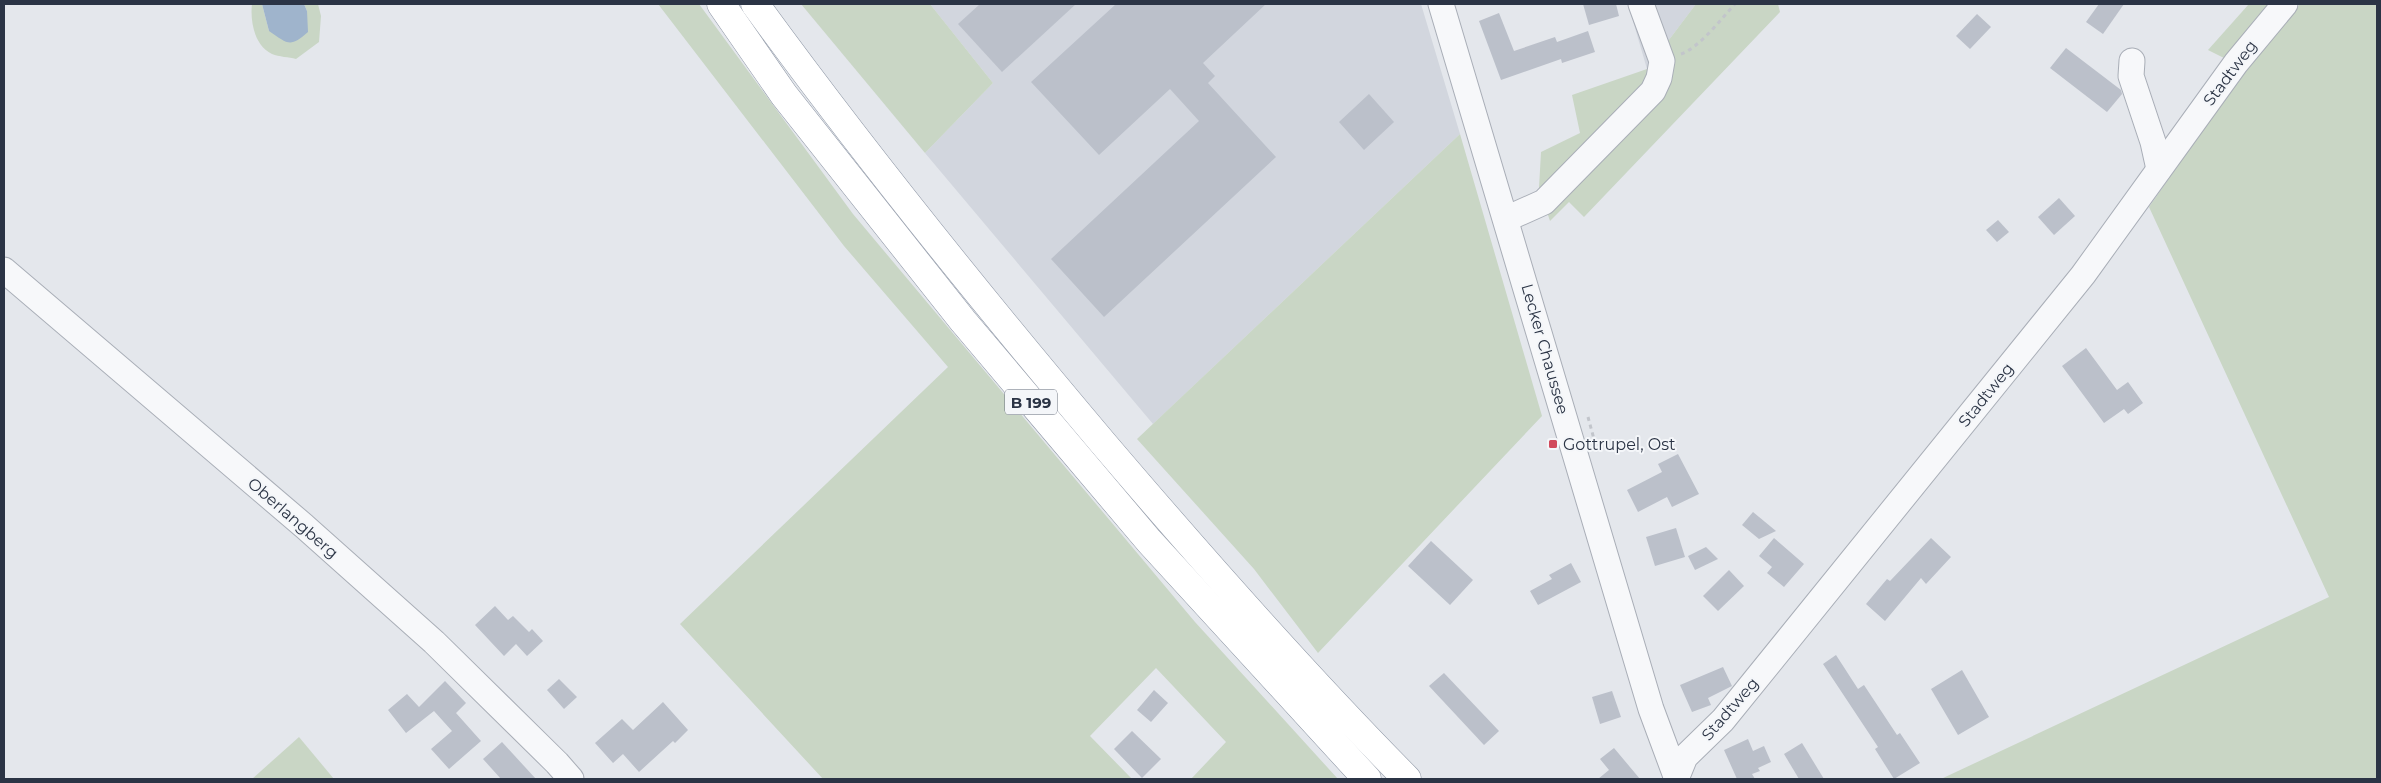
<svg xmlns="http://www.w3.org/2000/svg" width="2381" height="783" font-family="Montserrat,sans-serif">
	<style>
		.built { fill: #d2d6de }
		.green { fill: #c9d6c5 }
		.water { fill: #9fb4cc }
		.building { fill: #bbc0ca }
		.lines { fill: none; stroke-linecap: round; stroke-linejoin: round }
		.minor-casing { stroke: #a9aeb7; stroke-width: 27 }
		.highway-casing { stroke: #8b94a3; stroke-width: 29 }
		.path { stroke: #c2c5cb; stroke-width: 3; stroke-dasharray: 4 4; stroke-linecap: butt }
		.minor { stroke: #f7f8fa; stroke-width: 25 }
		.highway { stroke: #fff; stroke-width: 28 }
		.poi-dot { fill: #d1495b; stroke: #f4f6f9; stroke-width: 2 }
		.labels { text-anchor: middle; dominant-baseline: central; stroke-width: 4; stroke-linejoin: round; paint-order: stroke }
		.shield { fill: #f4f6f9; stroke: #676e7b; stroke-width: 1 }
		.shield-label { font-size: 15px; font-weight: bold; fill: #2b3445 }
		.street-label { font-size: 16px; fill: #2b3445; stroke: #f4f6f9 }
		.poi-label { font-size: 16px; fill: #2b3445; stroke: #f4f6f9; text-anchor: start }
	</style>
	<rect width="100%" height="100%" fill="#e4e7ec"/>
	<g class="built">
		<path d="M930,4H1421L1460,134L1153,424L925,153L993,83Z"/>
		<path d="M1628,4H1696L1647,69Z"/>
	</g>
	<g class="green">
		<path d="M252,4H262L269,31L307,11L304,4H318L321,16L319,42L296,59C289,57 279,57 272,54C254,46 250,20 252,4Z"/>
		<path d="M658,4H699L853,214L1195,622L1338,779H1191L1226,742L1156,668L1090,736L1132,779H823L680,624L948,367L844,246Z"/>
		<path d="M801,4H930L993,83L925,153Z"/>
		<path d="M1696,4H1778L1780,12L1584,217L1569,202L1550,221L1539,188L1541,152L1580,133L1572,95L1647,69Z"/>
		<path d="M2249,4H2273L2228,60L2208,50Z"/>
		<path d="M2300,4H2377V779H1941L2329,597L2149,207L2243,72Z"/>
		<path d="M1460,134L1542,416L1318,653L1254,569L1137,439Z"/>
		<path d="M299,737L334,779H252Z"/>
	</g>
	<path class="water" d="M262,4H304L307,11L308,32C290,48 288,44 269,31Z"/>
	<g class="building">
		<path d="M980,4H1076L1002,72L958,24Z"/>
		<path d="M1116,4H1266L1203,63L1215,76L1208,83L1276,157L1104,317L1051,259L1199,121L1170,89L1099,155L1031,82Z"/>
		<path d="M1583,4H1616L1619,16L1589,25Z"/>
		<path d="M2099,4H2124L2103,34L2086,22Z"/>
		<path d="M1499,13L1514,51L1555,37L1557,42L1588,31L1595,52L1562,63L1561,59L1501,80L1479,21Z"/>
		<path d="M1977,14L1991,27L1970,49L1956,36Z"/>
		<path d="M2066,48L2121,90L2122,94L2107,112L2050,68Z"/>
		<path d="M1369,94L1394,122L1364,150L1339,122Z"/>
		<path d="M2059,198L2075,216L2054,235L2038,217Z"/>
		<path d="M1998,220L2009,232L1997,242L1986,230Z"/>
		<path d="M2086,348L2117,390L2128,382L2143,403L2128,414L2124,409L2104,423L2062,366Z"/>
		<path d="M1678,454L1699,494L1672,507L1667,497L1638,512L1627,490L1662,472L1658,464Z"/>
		<path d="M1753,512L1776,531L1759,539L1742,525Z"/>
		<path d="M1676,528L1685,557L1655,566L1646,537Z"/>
		<path d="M1774,538L1804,564L1784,587L1767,573L1772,567L1759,556Z"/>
		<path d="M1931,538L1951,557L1926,584L1921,578L1885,621L1866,604L1887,579L1890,581Z"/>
		<path d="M1431,541L1473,580L1450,605L1408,566Z"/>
		<path d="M1706,547L1718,559L1695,570L1688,556Z"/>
		<path d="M1571,563L1581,582L1538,605L1530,591L1552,579L1549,575Z"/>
		<path d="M1729,570L1744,586L1718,611L1703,596Z"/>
		<path d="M495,606L508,620L513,616L529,632L532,629L543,641L527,656L516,644L504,656L475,625Z"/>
		<path d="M1836,655L1858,689L1864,685L1897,735L1900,733L1920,763L1894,779L1875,749L1878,747L1823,664Z"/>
		<path d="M1723,667L1732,686L1708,698L1711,705L1692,712L1680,685Z"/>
		<path d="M1962,670L1989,717L1958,735L1931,689Z"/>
		<path d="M1444,673L1499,731L1484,745L1429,686Z"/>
		<path d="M559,679L577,697L564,709L547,690Z"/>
		<path d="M445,681L466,703L456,713L481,741L449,769L431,749L452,731L434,711L406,733L388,710L407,694L419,707Z"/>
		<path d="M1154,690L1168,703L1151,722L1137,710Z"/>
		<path d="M1612,691L1621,717L1600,724L1592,697Z"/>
		<path d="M663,702L688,730L675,743L673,741L639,772L623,754L613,763L595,743L622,719L633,730Z"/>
		<path d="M1132,731L1161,759L1142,778L1114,749Z"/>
		<path d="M1748,739L1753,751L1764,746L1771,762L1758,768L1760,771L1752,774L1755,779H1737L1724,750Z"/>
		<path d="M502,742L536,779H501L483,759Z"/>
		<path d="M1802,743L1824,779H1799L1784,754Z"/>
		<path d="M1614,748L1640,779H1598L1609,770L1600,759Z"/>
	</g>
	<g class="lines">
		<defs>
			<g id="minor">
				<path d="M1441,4L1651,709L1677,779"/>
				<path d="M2132,61L2131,76L2153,142L2159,169"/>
				<path d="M1506,219L1544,202L1653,91L1659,78L1662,61L1641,4"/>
				<path d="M4,270L304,526L434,642L557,763L571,779"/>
				<path d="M1676,779L1685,757L1723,720L2083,275L2236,63L2285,4"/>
			</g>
			<g id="highway">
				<path d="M721,4L784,95L963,321L1149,541L1367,779"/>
				<path d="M755,4C865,155 982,300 1103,443C1201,558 1301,672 1407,779"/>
			</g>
		</defs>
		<use href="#minor" class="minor-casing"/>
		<use href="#highway" class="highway-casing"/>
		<g class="path">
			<path d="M1681,54C1699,48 1722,18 1735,4"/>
			<path d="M1588,417L1598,454"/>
		</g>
		<use href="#minor" class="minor"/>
		<use href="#highway" class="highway"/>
	</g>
	<rect class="poi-dot" x="1548" y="439" width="10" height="10" rx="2.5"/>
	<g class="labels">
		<rect class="shield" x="1005" y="389.5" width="52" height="25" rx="4"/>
		<g class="shield-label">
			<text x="1031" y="402">B 199</text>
		</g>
		<g class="street-label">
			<text transform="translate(2230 73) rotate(-53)">Stadtweg</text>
			<text transform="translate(1545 349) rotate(74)">Lecker Chaussee</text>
			<text transform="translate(1986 395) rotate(-51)">Stadtweg</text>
			<text transform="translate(293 518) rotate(41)">Oberlangberg</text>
			<text transform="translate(1730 709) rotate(-49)">Stadtweg</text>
		</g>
		<g class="poi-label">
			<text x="1563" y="444">Gottrupel, Ost</text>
		</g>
	</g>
	<rect width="2381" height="783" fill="none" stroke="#2b3445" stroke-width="10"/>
</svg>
